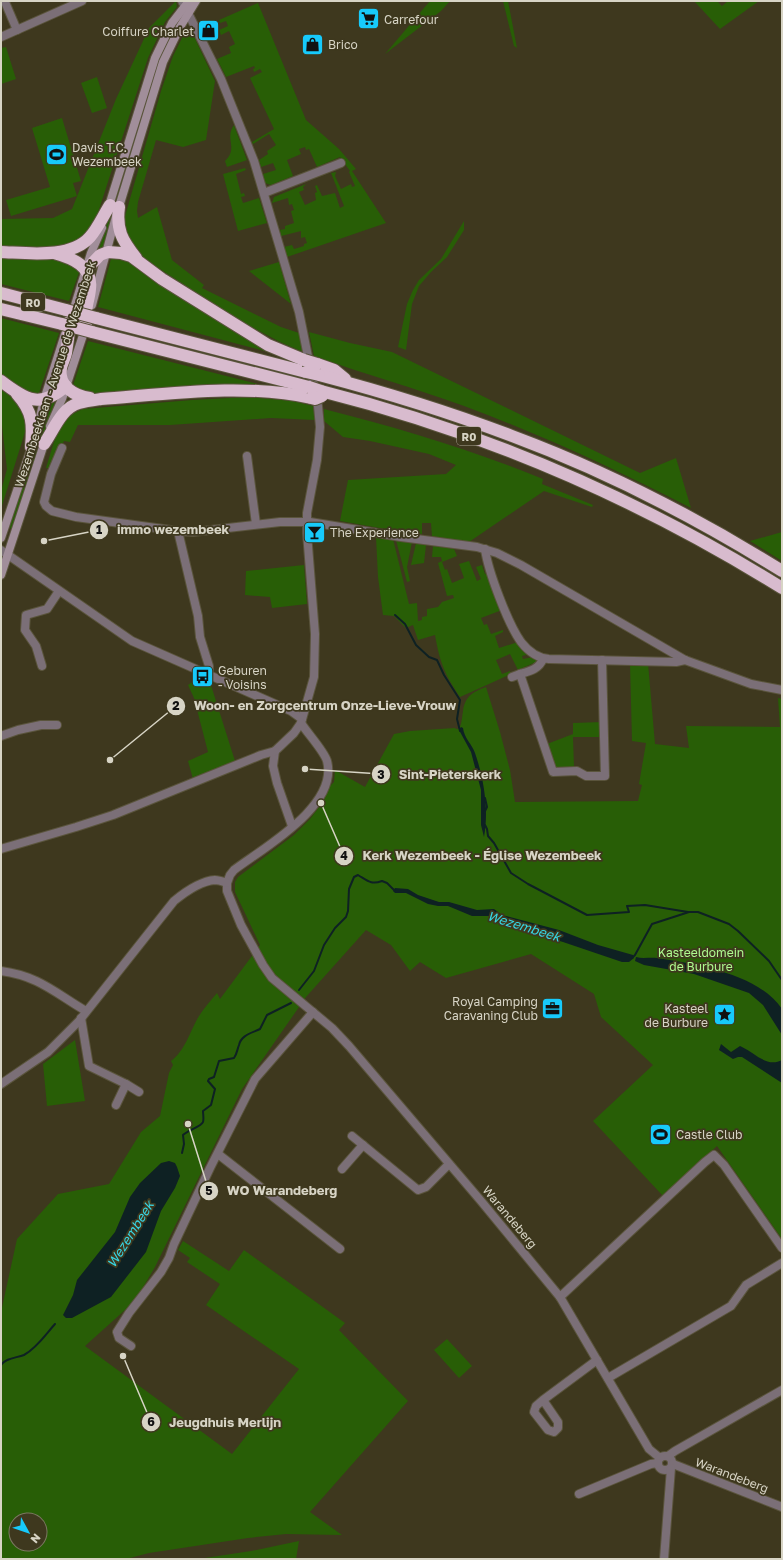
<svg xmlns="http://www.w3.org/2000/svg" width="783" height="1560" font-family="'Golos Text',sans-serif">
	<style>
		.green { fill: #285e06; fill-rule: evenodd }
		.water { fill: #0e2123 }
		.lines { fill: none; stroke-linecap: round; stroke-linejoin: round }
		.stream { stroke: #0e2123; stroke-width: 2 }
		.minor-casing { stroke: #5a543c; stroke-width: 10 }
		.secondary-casing { stroke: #5a543c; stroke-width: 10 }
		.motorway-casing { stroke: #5a543c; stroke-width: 14 }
		.minor { stroke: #7b6f77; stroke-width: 8 }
		.secondary { stroke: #a18e9a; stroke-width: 8 }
		.motorway { stroke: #d8bbce; stroke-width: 12 }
		.motorway-bridge-casing { stroke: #5a543c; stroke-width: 14; stroke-linecap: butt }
		.motorway-bridge { stroke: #d8bbce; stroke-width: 12 }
		.labels { text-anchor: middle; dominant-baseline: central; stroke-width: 3.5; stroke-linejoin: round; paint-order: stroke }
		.shield { fill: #3e381e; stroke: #a9a593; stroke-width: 1 }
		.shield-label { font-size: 11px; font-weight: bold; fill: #d7d4c5 }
		.poi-label { font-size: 12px; fill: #d7d4c5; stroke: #3e381e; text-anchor: start }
		.street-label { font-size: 12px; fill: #d7d4c5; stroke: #3e381e }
		.park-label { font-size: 12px; fill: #affb90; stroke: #3e381e }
		.water-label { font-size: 13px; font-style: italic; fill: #37d6e4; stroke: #3e381e }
		.leader { fill: none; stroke: #d7d4c5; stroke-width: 1.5 }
		.callout-dot { fill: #d7d4c5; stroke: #3e381e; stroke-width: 1.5 }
		.mark-label { font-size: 12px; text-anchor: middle; font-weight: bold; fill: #111 }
		.callout-label { font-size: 13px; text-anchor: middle; font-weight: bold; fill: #d7d4c5; stroke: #3e381e; stroke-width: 3.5; stroke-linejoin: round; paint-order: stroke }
	</style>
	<rect width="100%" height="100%" fill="#3e381e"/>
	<g class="green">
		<path d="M176,1L177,7L165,22L148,58L95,222L82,241L55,248L1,246V219L53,218L72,209L116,99L149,28Z"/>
		<path d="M430,1H450L441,11L385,54Z"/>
		<path d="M503,1H508L517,48L514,46Z"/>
		<path d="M694,1H717L722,6L728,1H759L720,29Z"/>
		<path d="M258,3L306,120L339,149L356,169L352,171L386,223L287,257L284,247L292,245L294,249L304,246V244L307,243L305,237L301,238V231L281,236L280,230L285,229V226L294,223L291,211L294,210L292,204L289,205L288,198L272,203L274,197L306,184L303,187L304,190L299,192L305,205L316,200L315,193L317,192L315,186L317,185L322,196L335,193L340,208L344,206L331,173L336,172L335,176L341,189L351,184L352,187L355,186L349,172L350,171L340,157L317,167L309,149L306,150L305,147L299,149L301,154L287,160L293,176L271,185L265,183L263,174L276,170L273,163L261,167L259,160L268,154L267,151L276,145L269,134L253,144L252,142L274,129L250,78L262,72L260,69L254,72L253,69L255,68L254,66L226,77L217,59L231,53L229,47L235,44L229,31L221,35L219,30L228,26L226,21L220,23L219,20Z"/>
		<path d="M174,26L176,28L160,61L103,251L97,255L161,52Z"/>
		<path d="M186,30L192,32L215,81L206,140L183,147L156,140L138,202L137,211L138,218L157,207L172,260L204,285L202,288L281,327L299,333L303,352L280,342L246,324L147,261L131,245L123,223L161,91L173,56Z"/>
		<path d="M6,47L16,79L1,84V48Z"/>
		<path d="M97,77L107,108L92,113L81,83Z"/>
		<path d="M62,118L81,181L73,183L77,196L11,216L6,200L50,187L32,128Z"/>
		<path d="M234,125L247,160L227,167L225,161C239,148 224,139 234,125Z"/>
		<path d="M245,168L246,170L236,174L241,194L244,193L245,196L241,197L243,203L259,198L267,223L238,231L223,174Z"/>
		<path d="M464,221V230L447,257L431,272L419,286L412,304L406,350L398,347L407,304L413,290L419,280L441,259Z"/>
		<path d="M112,255L126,259L291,358L98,307Z"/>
		<path d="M1,258L59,259L81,267L69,301L1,284Z"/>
		<path d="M279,262L291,304L249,271Z"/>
		<path d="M1,318L59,333L38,396H32L1,376Z"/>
		<path d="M309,332L350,343L392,352L640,473L676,458L691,508C617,470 542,435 464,406C415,388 364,374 314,356Z"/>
		<path d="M88,341L274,388L89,395L72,388Z"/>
		<path d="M1,389L11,397L21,408L26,416V429L1,509V491L7,469L1,417Z"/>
		<path d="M248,397L293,401L313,406L315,420L271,418L170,425H78L70,442L64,441L51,469L46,468C54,444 57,418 83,409L192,400Z"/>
		<path d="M56,398L13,532L9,526L49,401Z"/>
		<path d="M324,409C399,428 472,450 543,479L542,484L593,505L592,507L544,491L469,542L432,536L431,523H422V534L391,530L340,521L348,480L446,474L456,465L429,454L370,441L343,437L324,421Z"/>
		<path d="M782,532V561L750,541Z"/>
		<path d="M376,537L393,539L409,604L417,603L418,621L422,620V617L427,616V609L438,607L442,602L454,598L453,595L447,596L438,563L442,561L441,557H432L433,546L454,549L457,556L442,562L445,570L447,569L452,583L464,578L459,564L469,561L477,581L481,579L476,567L482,565L485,574L489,573L502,610L481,618L484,625L487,624L491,634L503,630V632L495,636L499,648L518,642L530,654L522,656L523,659L533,657L536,660V662L518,670L510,654L496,660L502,674L510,671L511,674L460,697C444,673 440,663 435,635L418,640L413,625L406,628L394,616L383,615L378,577Z"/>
		<path d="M396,540L412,542L407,567L410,581L407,582Z"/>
		<path d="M416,543L426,545L424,563L411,565Z"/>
		<path d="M304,565L307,604L272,608L270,597L245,595L246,571Z"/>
		<path d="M630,663H648L655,744L689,748L686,726L780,727L778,698L782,699V1239L717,1146L663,1196L593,1121L653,1065L601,1017L594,994L531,954L446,978L420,962L410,971L391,945L366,930L306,997L242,1089L155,1267L135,1301L85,1346L232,1454L299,1369L206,1305L220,1284L187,1262L190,1258L178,1250L183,1241L229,1271L244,1250L345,1323L339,1330L408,1401L310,1512L342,1535L286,1534L248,1538L149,1553L126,1559H1V1312L17,1239L58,1194L109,1184L141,1132L160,1116L169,1073L173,1065L171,1061C185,1051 190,1031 199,1016C204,1008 211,1000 217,993L220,999L260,945L235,892V882L238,877L294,835L310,819L323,802L330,786L334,782L335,770L365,787L394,734L410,731L455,728L456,729H459L462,733L460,727C462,721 462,717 463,711C465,696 473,692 486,687L500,732L510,770L515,802L638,801L642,785L639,784L646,743L632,741ZM16,1520H40V1544H16Z"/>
		<path d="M198,678L210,682L235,761L193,779L188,761L208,752L194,698L188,685Z"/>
		<path d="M602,722V737H573L574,767H555L547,744L573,734V723Z"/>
		<path d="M75,1040L85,1101L47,1106L43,1064Z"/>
		<path d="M447,1339L472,1366L459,1378L434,1350Z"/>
		<path d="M299,1541L296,1559H198L251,1551Z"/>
	</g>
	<g class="water">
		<path d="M461,727L463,728C464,738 472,744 475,753C484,779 489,810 484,837L481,825V790L471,752L459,730Z"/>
		<path d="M395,888L408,889L418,895L439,902H449L477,910L494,909L502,915L559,930L598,945L633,955L634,958L629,962H622L563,942L512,927L498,918L488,916H472L448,906H438L428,904L406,893H395L393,891Z"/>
		<path d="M636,957C643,959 650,957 657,958C696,964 759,974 782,1009V1035L763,1005L749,993L694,974L644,965L635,961Z"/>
		<path d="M721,1044L731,1052L740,1046L742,1047C755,1053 767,1068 782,1060V1083L742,1057H738L733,1059L719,1050Z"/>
		<path d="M169,1161L175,1163L177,1167L180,1176L175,1188L161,1211L146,1252L111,1297L72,1318H66L63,1315L73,1295L77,1280L115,1232L130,1197L140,1183L161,1163Z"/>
	</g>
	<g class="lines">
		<g class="stream">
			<path d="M395,615L405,624L416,645L429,657L437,660L444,675L460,700L457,719L460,731"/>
			<path d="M484,813L487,807L485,798"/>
			<path d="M485,825L487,829L488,836L494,843L511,873L528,884L587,915L629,912L627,906L645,905L688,912"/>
			<path d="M632,958L635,955L652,924L689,912H698L729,924L738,931L769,961L782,980"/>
			<path d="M299,990L314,971L324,945L335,928L346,917L348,911L349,889L354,877L358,875C368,881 371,885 382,881L387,883L395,891"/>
			<path d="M182,1153L184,1144L183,1135C187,1131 202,1126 203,1122C204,1119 203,1114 203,1111L211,1105L215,1089L208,1081L209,1079L214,1077L219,1061L234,1058C237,1054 237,1050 239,1045C241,1035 252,1033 260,1029L267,1015L291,1003"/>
			<path d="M1,1365C6,1358 16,1358 24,1355C37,1348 46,1334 55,1324"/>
		</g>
		<defs>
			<g id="minor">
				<path d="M5,1V2L17,30"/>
				<path d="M182,1L221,79L254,161L299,312L318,406L320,427L317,460L307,513V533L315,634L314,677L301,723L294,733L275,751L273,766L277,783L292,826"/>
				<path d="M1,37L82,1"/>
				<path d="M264,193L341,163"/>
				<path d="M62,448L51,474L44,502L46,506L52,511L76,517L178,531L193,532L280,522H310L401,537L477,547L497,553L521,565L685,660L751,684L782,690"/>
				<path d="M247,456L256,524"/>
				<path d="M178,531L198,616L200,637L209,666V676"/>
				<path d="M485,549C488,571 508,624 521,642C528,651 537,658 549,659L676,662L685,660"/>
				<path d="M1,550L132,641L291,711L302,719"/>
				<path d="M543,659C539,669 530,671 520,674L553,772L577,771L586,776H605L602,660"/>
				<path d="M42,666L36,646L25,630L26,615L47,609L59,591"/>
				<path d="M512,677L520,674"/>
				<path d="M301,723C308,734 324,751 327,761C339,806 263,848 234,870L230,875L227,883V891L241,925L263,965L272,978L332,1028L349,1046L481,1201L560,1297L649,1449L660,1458"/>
				<path d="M1,736L18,730L41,725H57"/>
				<path d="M1,849L76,827L113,815L261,755L275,751"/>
				<path d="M1,971C39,976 55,993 86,1011"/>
				<path d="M81,1018L89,1066L126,1084L139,1092"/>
				<path d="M1,1084L48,1052L79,1021L174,901C185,892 200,881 215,880C219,880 224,882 227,883"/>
				<path d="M116,1105L126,1084"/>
				<path d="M352,1136L418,1190L426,1187L449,1164"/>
				<path d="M218,1154L340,1249"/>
				<path d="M342,1169L363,1145"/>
				<path d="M560,1297L705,1162L714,1155L724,1165L782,1248"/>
				<path d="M131,1346L119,1338L117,1332L129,1313L161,1272L169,1258L174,1244L210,1168L255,1079L313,1012"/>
				<path d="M608,1378L731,1306L746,1285L782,1263"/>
				<path d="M543,1400L558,1422V1428L554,1432L548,1430L534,1412L536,1406L543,1400L597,1360"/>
				<circle cx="665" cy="1463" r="7"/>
				<path d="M668,1456L675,1451L782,1390"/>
				<path d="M673,1464L782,1507"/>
				<path d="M579,1494L651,1464L658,1463"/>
				<path d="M664,1559L671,1468"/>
			</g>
			<g id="secondary">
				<path d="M108,209L155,58L172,23L189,1"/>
				<path d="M92,305L115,220L163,62L180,27L196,1"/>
				<path d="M72,315L91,253L102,228"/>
				<path d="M50,426L62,399L86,326"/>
				<path d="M1,538L36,434L44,400L65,334"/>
				<path d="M1,575L45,441"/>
			</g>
			<g id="motorway">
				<path d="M119,207C116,230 122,240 136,258"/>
				<path d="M1,252C28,253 71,259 90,237C98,228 103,216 110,205"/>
				<path d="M54,253C72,258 93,266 90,289C89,302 83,312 86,326"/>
				<path d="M86,270L100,255L108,252L121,253L131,256L162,279L268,345L304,360"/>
				<path d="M1,293L66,310"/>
				<path d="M1,309L62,324"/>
				<path d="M96,318L306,372"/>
				<path d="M69,322C69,332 68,343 66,353C65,358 62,363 61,368C58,387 75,396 90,398"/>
				<path d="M92,332L309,387"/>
				<path d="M317,364L334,370L345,379"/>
				<path d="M319,375C384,392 449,412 512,436C606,471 697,518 782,571"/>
				<path d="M1,381C26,400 40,409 66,386"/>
				<path d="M321,391C484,432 639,499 782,588"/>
				<path d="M17,394C33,412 33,424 31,447"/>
				<path d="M44,444C54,430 61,408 79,403C86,401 94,400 101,399C167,394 247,383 311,398"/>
			</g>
		</defs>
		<use href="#minor" class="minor-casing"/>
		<use href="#secondary" class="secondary-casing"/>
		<use href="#motorway" class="motorway-casing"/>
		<use href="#minor" class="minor"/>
		<use href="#secondary" class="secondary"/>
		<use href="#motorway" class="motorway"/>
		<defs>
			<g id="motorway-bridge">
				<path d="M66,310L96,318"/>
				<path d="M62,324L92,332"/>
				<path d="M304,360L317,364"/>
				<path d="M306,372L319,375"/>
				<path d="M309,387L321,391"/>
				<path d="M311,398L315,399L322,396"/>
			</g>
		</defs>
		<use href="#motorway-bridge" class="motorway-bridge-casing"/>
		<use href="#motorway-bridge" class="motorway-bridge"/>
	</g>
	<defs>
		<symbol id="supermarket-square" viewBox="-11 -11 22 22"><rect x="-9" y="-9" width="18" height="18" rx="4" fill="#17cafb" stroke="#3e381e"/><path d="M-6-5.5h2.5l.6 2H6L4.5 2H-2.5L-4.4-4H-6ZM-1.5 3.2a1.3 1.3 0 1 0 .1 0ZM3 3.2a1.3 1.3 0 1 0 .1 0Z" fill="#111"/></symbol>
		<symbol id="shop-square" viewBox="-11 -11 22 22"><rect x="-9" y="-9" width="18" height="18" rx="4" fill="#17cafb" stroke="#3e381e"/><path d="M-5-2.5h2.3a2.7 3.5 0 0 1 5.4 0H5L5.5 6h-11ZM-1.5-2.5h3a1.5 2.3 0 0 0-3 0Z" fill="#111"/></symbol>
		<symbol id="stadium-square" viewBox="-11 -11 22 22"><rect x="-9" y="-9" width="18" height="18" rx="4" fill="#17cafb" stroke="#3e381e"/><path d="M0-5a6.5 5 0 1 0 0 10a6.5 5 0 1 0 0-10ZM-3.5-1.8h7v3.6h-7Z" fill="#111"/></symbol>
		<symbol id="bar-square" viewBox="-11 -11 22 22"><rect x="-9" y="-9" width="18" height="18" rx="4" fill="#17cafb" stroke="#3e381e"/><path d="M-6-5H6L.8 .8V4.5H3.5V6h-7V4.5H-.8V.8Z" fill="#111"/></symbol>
		<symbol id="bus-square" viewBox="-11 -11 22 22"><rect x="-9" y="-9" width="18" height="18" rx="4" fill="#17cafb" stroke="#3e381e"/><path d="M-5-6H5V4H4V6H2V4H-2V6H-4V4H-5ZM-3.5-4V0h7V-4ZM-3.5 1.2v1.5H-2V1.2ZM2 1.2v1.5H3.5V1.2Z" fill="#111"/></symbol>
		<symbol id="office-square" viewBox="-11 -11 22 22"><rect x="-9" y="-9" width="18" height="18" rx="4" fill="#17cafb" stroke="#3e381e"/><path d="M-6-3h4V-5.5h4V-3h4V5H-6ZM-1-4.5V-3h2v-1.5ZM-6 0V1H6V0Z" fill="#111"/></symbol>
		<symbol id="sight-square" viewBox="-11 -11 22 22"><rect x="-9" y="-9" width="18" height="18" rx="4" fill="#17cafb" stroke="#3e381e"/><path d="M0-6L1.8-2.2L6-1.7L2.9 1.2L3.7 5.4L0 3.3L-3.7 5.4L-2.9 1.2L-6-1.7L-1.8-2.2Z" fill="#111"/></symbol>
	</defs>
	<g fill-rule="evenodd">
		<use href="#supermarket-square" x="356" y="6" width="25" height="25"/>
		<use href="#shop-square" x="196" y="18" width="25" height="25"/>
		<use href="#shop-square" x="300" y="32" width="25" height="25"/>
		<use href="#stadium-square" x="44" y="142" width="25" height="25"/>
		<use href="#bar-square" x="302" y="520" width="25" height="25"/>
		<use href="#bus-square" x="190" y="664" width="25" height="25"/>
		<use href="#office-square" x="540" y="996" width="25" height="25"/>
		<use href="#sight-square" x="712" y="1002" width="25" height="25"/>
		<use href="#stadium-square" x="648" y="1122" width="25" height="25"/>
	</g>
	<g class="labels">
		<g class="shield">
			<rect x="21" y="293" width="24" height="18" rx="3"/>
			<rect x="457" y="427" width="24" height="18" rx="3"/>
		</g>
		<g class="shield-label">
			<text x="33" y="302">R0</text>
			<text x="469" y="436">R0</text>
		</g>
		<g class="poi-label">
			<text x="384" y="19">Carrefour</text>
			<text x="194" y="31" text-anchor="end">Coiffure Charlet</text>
			<text x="328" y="44">Brico</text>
			<text x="72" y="147">Davis T.C.<tspan x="72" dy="14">Wezembeek</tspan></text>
			<text x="330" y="532">The Experience</text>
			<text x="218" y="670">Geburen<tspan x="218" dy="14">- Voisins</tspan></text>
			<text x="538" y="1001" text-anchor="end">Royal Camping<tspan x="538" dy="14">Caravaning Club</tspan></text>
			<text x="708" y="1008" text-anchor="end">Kasteel<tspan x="708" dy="14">de Burbure</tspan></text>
			<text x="676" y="1134">Castle Club</text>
		</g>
		<g class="street-label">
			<text transform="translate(55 374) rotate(-72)">Wezembeeklaan - Avenue de Wezembeek</text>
			<text transform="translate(510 1217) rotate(50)">Warandeberg</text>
			<text transform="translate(732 1475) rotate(21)">Warandeberg</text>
		</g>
		<g class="park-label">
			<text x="701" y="952">Kasteeldomein<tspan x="701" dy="14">de Burbure</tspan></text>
		</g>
		<g class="water-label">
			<text transform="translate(524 926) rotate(17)">Wezembeek</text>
			<text transform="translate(130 1234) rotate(-58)">Wezembeek</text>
		</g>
	</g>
	<path class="leader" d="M44 541L99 530M110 760L176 706M305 769L381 774M321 803L344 856M188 1124L209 1191M123 1356L151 1422"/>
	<g class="callout-dot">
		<circle cx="44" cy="541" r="4"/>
		<circle cx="110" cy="760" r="4"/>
		<circle cx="305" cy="769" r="4"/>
		<circle cx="321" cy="803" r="4"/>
		<circle cx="188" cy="1124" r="4"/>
		<circle cx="123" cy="1356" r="4"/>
		<circle cx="99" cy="530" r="10"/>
		<circle cx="176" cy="706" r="10"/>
		<circle cx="381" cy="774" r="10"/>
		<circle cx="344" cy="856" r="10"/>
		<circle cx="209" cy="1191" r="10"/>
		<circle cx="151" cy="1422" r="10"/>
	</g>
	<g class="mark-label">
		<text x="99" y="534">1</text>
		<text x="176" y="710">2</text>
		<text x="381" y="779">3</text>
		<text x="344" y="860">4</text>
		<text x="209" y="1195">5</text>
		<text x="151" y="1426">6</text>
	</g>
	<g class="callout-label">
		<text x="173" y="534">immo wezembeek</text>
		<text x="325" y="710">Woon- en Zorgcentrum Onze-Lieve-Vrouw</text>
		<text x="450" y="779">Sint-Pieterskerk</text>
		<text x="482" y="860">Kerk Wezembeek - Église Wezembeek</text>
		<text x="282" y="1195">WO Warandeberg</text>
		<text x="225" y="1427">Jeugdhuis Merlijn</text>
	</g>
	<rect width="783" height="1560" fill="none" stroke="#d7d4c5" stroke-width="4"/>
	<g transform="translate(28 1532) rotate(130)"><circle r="19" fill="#3e381e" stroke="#7b7661"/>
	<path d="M0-3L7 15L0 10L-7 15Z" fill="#17cafb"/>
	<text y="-6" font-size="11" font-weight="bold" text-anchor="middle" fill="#d7d4c5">N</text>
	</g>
</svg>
